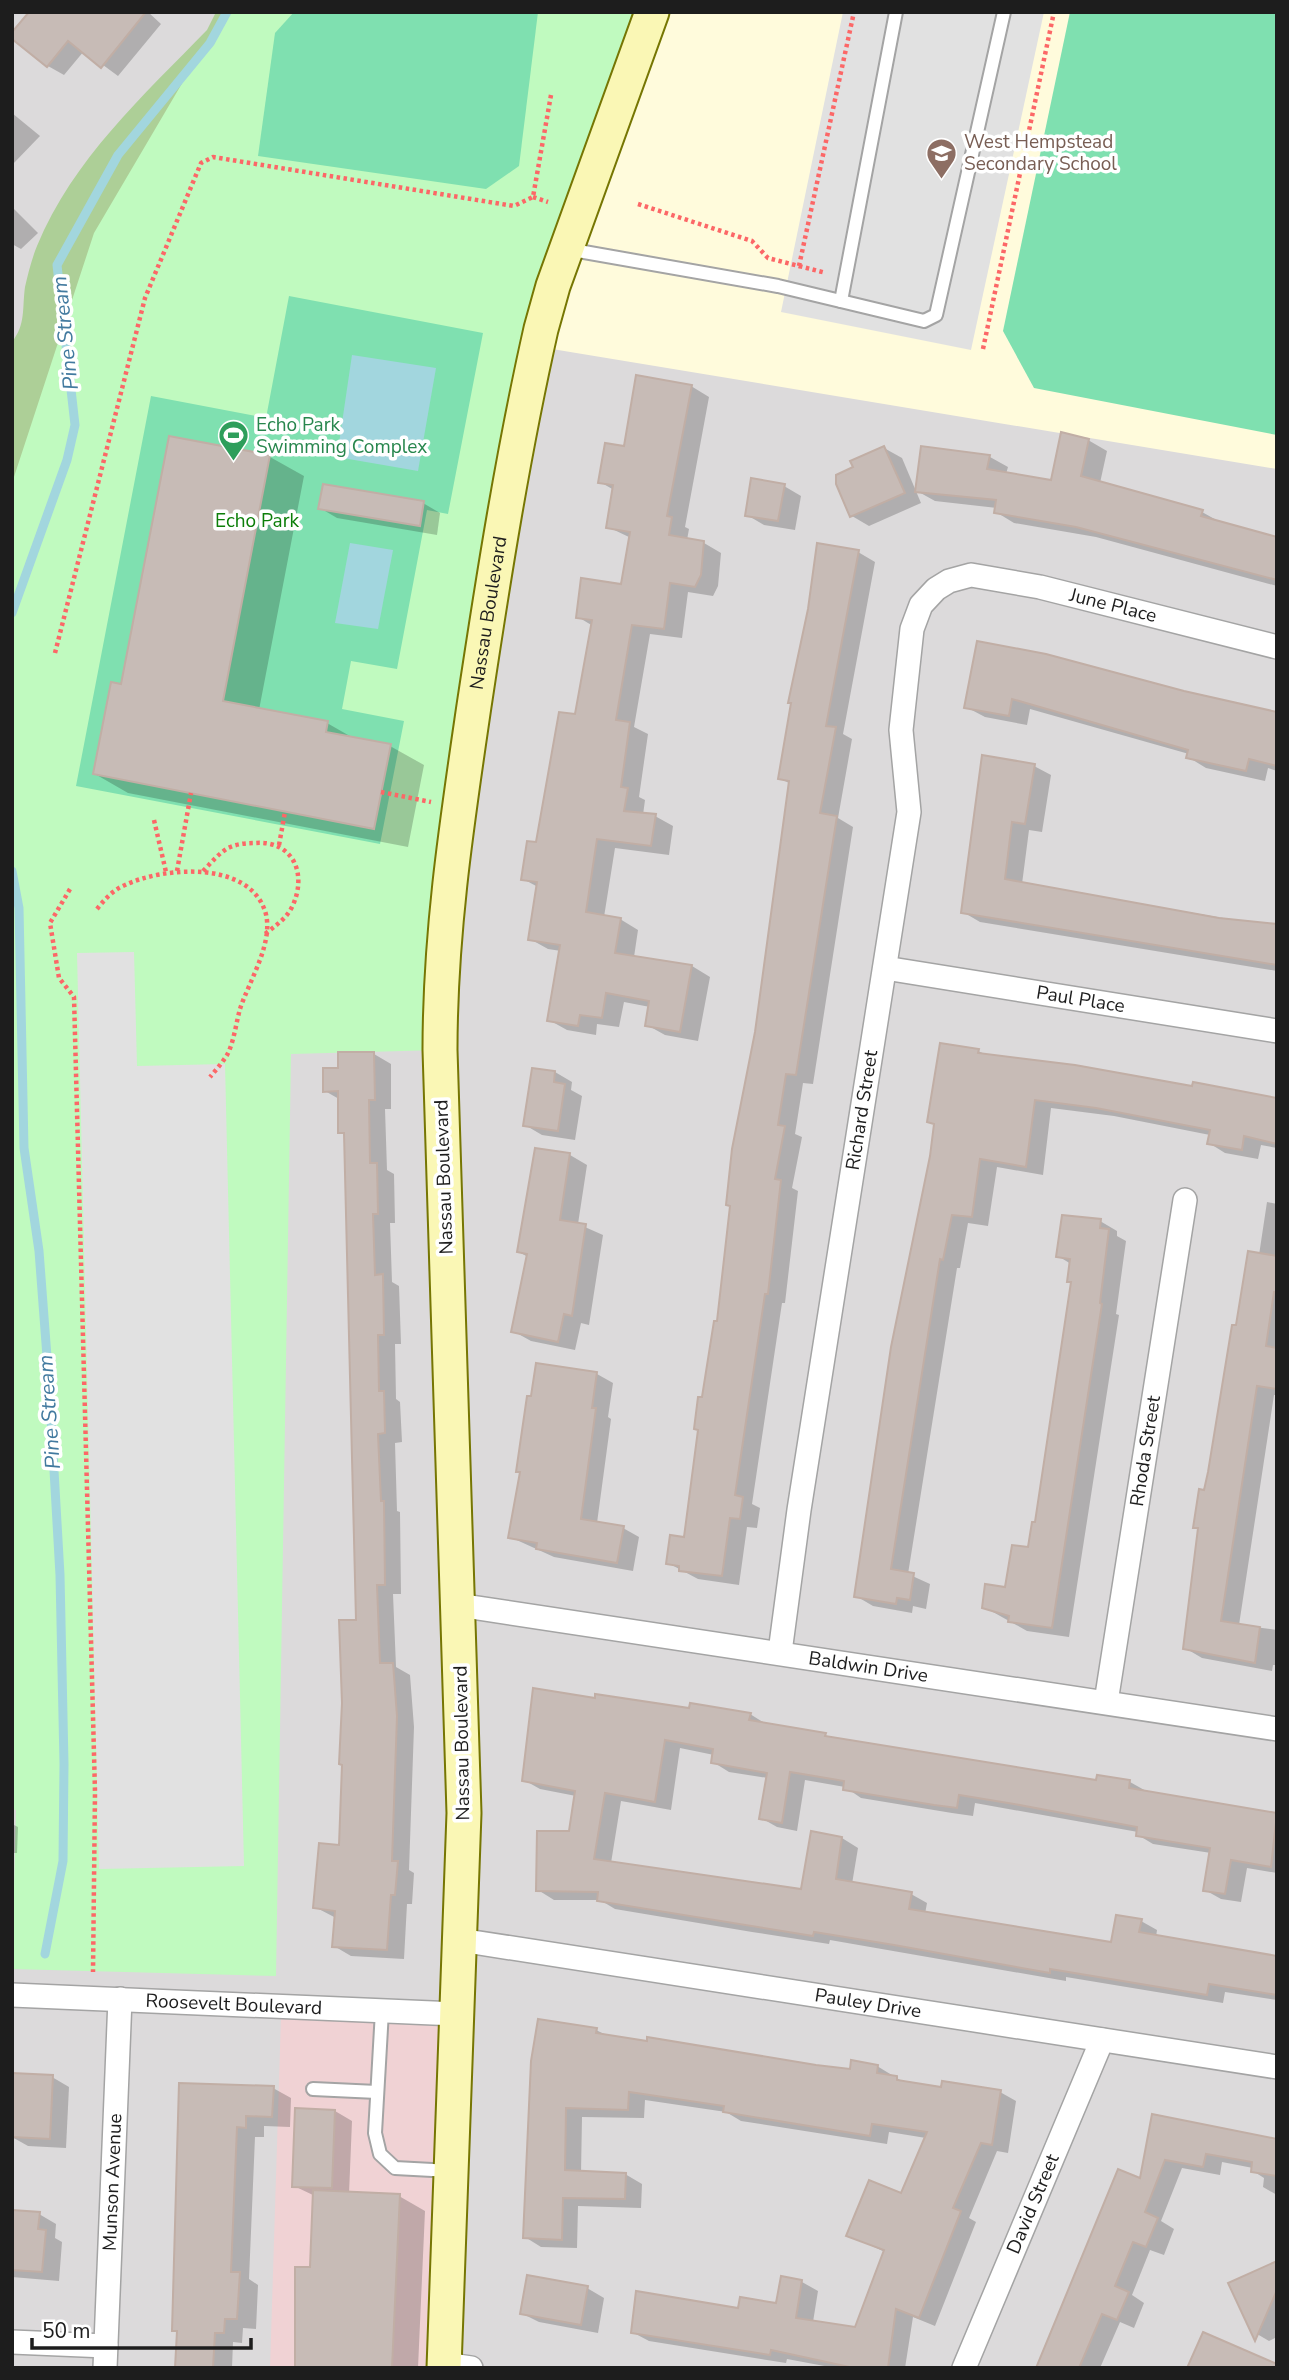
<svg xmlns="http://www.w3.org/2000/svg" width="1289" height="2380" font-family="'Nunito Sans',sans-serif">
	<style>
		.residential { fill: #dcdadb }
		.commercial { fill: #f0d2d4 }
		.education { fill: #fffbdc }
		.forest { fill: #adcf97 }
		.park { fill: #c0fabf }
		.pitch { fill: #7fe0b0 }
		.parking { fill: #e1e1e1 }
		.water { fill: #a2d6de }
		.shadow { fill: #0003 }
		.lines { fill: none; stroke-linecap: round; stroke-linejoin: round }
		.stream { stroke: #a2d6de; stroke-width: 9 }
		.building { fill: #c7bbb6; stroke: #c1aea5; stroke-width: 2 }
		.service-casing { stroke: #a4a4a4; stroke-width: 16 }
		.minor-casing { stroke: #a4a4a4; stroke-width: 26 }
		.secondary-casing { stroke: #767603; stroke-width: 37 }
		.path { stroke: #fc6767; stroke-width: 4.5; stroke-dasharray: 3.5 3.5; stroke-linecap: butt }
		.service { stroke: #fff; stroke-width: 12 }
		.minor { stroke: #fff; stroke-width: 23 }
		.secondary { stroke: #faf7b5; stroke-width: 33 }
		.labels { text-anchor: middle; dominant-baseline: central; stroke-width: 7; stroke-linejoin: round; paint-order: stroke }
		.education-label { font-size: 19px; fill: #785e54; stroke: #fff; text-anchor: start }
		.leisure-label { font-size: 19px; fill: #27864d; stroke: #fff; text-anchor: start }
		.park-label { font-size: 19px; fill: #0c7e09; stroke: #fff }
		.street-label { font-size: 19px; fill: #1d1d1d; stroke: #fff }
		.water-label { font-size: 21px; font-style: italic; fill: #427a9f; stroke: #fff }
	</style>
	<rect width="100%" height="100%" fill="#efeae3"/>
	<rect class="residential" x="12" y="12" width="1265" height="2356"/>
	<path class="commercial" d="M281,2016L450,2020L437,2368H270Z"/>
	<path class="education" d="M664,12H1277V469L546,348Z"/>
	<path class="forest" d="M216,12H261L12,1116V342C26,324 22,309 25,287C28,274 32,258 37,246C73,159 143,96 207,30Z"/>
	<path class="park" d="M224,12H653L541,329L440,1050L291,1054L276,1976L12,1969L16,1810L12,1809V483L94,233Z"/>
	<g class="pitch">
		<path d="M294,12H538L519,166L486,189L258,156L275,33Z"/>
		<path d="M1070,12H1277V435L1034,388L1003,331Z"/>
		<path d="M289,296L483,333L448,514L427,510L397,669L351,661L342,709L404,721L380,844L76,786L151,396L266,418Z"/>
	</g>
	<g class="parking">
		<path d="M843,12H1044L971,350L781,312Z"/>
		<path d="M134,952L137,1066L225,1064L244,1866L99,1869L77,953Z"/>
	</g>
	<g class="water">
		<path d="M352,355L436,368L418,471L337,457Z"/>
		<path d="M350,543L393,550L378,629L335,623Z"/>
	</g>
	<g class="shadow">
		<path d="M31,12H148L161,24L118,76L84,51L64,75L48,66Z"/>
		<path d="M12,113L40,136L12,165Z"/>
		<path d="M12,207L38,233L21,249L12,244Z"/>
		<path d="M691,386L709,397L685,527L689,529L687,540L704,543L721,553L718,586L713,596L688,592L682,638L650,634L634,727L648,734L639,797L645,800L643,815L655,816L673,826L669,855L615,848L604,917L620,919L638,930L634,957L692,966L710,977L698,1041L665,1035L647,1025L650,1007L624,1002L619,1027L597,1024L596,1035L567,1030L549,1020L561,951L548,949L530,939L538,887L523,879L537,844L577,716L593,626L578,617L623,585L631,538L608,527L614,490L600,482L625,448Z"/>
		<path d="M170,438L270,457L304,476L259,710L327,723L355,739L390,746L424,765L408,847L128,793L95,774L122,686Z"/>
		<path d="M1088,440L1107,451L1100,483L1202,512L1220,522L1277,539V586L1096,537L1014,523L996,512L997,508L935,501L917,491L990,457L1008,467L1006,474L1053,482Z"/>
		<path d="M884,448L902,458L921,503L869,526L852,516L855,468Z"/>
		<path d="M784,486L801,496L795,530L764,525L747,515Z"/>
		<path d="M423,503L440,513L437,535L337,518L320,508Z"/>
		<path d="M858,552L875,562L843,734L852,739L838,818L853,827L813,1084L803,1083L795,1134L802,1137L792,1188L798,1191L785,1303H782L752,1504L760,1508L757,1528L747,1527L739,1585L698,1579L668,1563L685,1539L704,1399L718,1323L791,784L779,778Z"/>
		<path d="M978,643L1277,715V771L1268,768L1265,781L1206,768L1188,757L1189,754L1030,709L1027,725L985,717L966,707Z"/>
		<path d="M1034,766L1051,775L1042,832L1029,830L1022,884L1277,927V971L980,922L963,912Z"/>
		<path d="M978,1051L987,1055L1277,1108V1148L1261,1145L1258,1159L1225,1153L1209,1143L1210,1135L1114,1116L1051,1108L1043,1175L997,1167L988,1226L968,1223L960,1268H957L908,1574L930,1584L926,1609L913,1606L912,1613L873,1606L856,1596L931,1156L935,1125L929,1121Z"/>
		<path d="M374,1054L391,1064V1109H385L387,1170L394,1174L395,1223H390L392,1282L399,1286L401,1344H395L396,1399L400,1402L402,1442L395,1443L397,1511L400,1512L401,1594H393L396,1667L410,1675L414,1727L409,1870L414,1873L412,1904H407L404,1959L351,1956L334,1946L336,1918L315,1907L341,1846L358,1622L346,1135L340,1132L339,1099L325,1091L340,1070Z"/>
		<path d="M555,1072L572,1082L571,1090L582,1096L575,1140L542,1135L525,1125Z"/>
		<path d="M570,1155L587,1165L578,1224L603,1235L589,1325L581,1323L575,1350L531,1341L513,1331L528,1257L519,1252Z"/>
		<path d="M1267,1202L1277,1204V1395H1274L1239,1625L1277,1630V1665H1273L1272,1671L1202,1658L1185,1648L1200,1529L1195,1527L1206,1492L1237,1327L1259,1255Z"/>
		<path d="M1100,1221L1117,1231V1236L1126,1241L1116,1314L1119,1315L1069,1637L1027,1631L984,1607L1007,1589L1030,1549L1036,1524L1073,1283L1071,1264L1058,1256Z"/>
		<path d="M597,1374L613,1383L608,1417L611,1419L597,1523L623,1528L639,1537L633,1571L554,1557L510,1537L522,1473Z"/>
		<path d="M535,1690L691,1710L750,1714L766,1724L825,1735L834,1740L1098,1782H1130L1146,1791L1277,1815V1873L1247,1868L1241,1902L1221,1899L1205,1890L1211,1853L1153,1844L1138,1835V1832L975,1803L973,1816L952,1813L861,1798L845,1787L805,1780L797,1831L777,1827L761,1818L768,1778L729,1772L713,1762L714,1755L680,1748L671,1810L621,1801L611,1863L802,1891L842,1838L858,1848L852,1884L911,1894L927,1903L925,1914L1112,1944L1141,1921L1157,1930L1156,1937L1277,1958V2000L1225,1992L1223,2003L1066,1977V1981L830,1940L829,1944L752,1932L615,1909L600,1900H554L538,1890L570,1833L576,1796L540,1789L524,1780Z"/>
		<path d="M12,1824L18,1827L17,1853H12Z"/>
		<path d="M596,2030L608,2036L851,2071L877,2066L905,2083L1000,2092L1016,2101L1008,2153L997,2151L969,2218L976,2222L935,2326L913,2317L905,2368H835L787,2359L786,2363L649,2341L632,2332L777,2305L782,2278L802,2282L818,2291L813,2322L856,2329L885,2252L848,2235L902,2195L926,2138L889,2132L887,2144L741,2121L726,2112L645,2100L644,2118L582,2117L581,2173L625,2174L642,2184L641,2208L578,2206L577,2248L541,2247L525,2237L533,2061Z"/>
		<path d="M52,2077L69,2087L66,2148L28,2146L12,2137Z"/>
		<path d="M181,2084L273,2088L291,2098L290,2127L264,2126V2137H255L249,2279L258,2285L256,2329L243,2328L242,2343L233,2342L232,2368H176L179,2333L174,2330Z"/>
		<path d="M335,2111L352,2121L349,2194L399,2196L425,2211L418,2368H297V2268L312,2269L315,2196L294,2186Z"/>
		<path d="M1153,2116L1277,2140V2195L1263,2187L1264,2178L1253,2171V2168L1222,2162L1220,2175L1182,2168L1161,2221L1174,2229L1164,2255L1150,2250L1132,2295L1144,2303L1134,2328L1120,2322L1100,2368H1038L1141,2180Z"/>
		<path d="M12,2212L39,2214L56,2224L55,2238L62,2242L59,2281L12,2277Z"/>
		<path d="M1277,2263V2337L1269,2341L1252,2331Z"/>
		<path d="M587,2288L604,2298L598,2333L539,2322L521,2313Z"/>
	</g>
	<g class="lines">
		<g class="stream">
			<path d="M12,613L67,460L75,425L57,265L118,155L210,43L227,12"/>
			<path d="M12,871L19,908L24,1148L39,1251L49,1383L60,1575L64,1764L63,1861L45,1954"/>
		</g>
	</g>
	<g class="building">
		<path d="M29,12H146L101,68L68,41L47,67L12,39V32Z"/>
		<path d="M636,375L692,385L667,516L672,517L669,535L704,541L701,575L695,587L670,583L664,629L632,625L616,720L630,722L621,787L628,788L624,811L656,814L651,846L597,839L586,912L621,918L615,953L692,965L680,1032L645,1026L649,1001L606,993L602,1018L580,1015L578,1026L547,1021L560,945L528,940L537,882L521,880L527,841L536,842L559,712L575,714L592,620L576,618L581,578L621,584L630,532L606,528L613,485L598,483L605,443L624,446Z"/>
		<path d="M1061,432L1089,439L1081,476L1203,510L1201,516L1277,537V580L1076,527L994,513L996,500L915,492L921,446L990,455L987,469L1051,480Z"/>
		<path d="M169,436L270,455L223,701L328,721L326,732L391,744L374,829L93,774L111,682L121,684Z"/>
		<path d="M884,446L905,493L850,517L836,484V475L853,467L850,461Z"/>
		<path d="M751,478L785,484L778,521L745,516Z"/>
		<path d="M323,484L424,501L420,526L318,509Z"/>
		<path d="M817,543L859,550L826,726L836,727L820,813L837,816L796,1075L786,1074L778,1125L785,1126L775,1179L781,1180L768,1294H765L735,1495L743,1497L740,1519L730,1518L722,1576L679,1571V1566L666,1564L670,1535L684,1537L698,1430L694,1429L698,1397H702L714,1321H717L730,1206L726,1205L732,1149L755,1032L789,781L778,779L791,703H788L808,609Z"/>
		<path d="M977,641L1046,654L1184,691L1277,712V766L1249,759L1246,771L1186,758L1188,750L1012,699L1009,716L964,708Z"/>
		<path d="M982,755L1035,764L1025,824L1012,822L1005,879L1219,918L1277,924V965L961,913Z"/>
		<path d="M940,1043L979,1049L978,1053L1075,1065L1192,1086L1193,1082L1277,1098V1144L1244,1136L1242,1150L1207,1144L1210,1130L1096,1108L1035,1100L1026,1167L980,1159L972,1217L952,1215L943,1260L940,1259L891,1569L914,1573L910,1600L897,1598L896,1604L854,1597L891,1347L930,1156L934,1124L927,1122Z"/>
		<path d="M338,1052H374L375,1100H369L370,1163H377L378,1214H373L375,1275L383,1274L384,1335H378L379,1391H384L385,1433L378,1434L381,1501H384L385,1585H377L380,1663H393L397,1716L392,1861H398L395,1895H391L387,1950L332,1947L335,1911L313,1908L319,1843L339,1845L342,1765L339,1764L342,1703L339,1620H356L344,1133H338V1091L323,1092V1068H338Z"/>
		<path d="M532,1068L555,1071L554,1082L565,1084L558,1131L523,1126Z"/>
		<path d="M535,1148L570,1153L560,1220L586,1224L572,1316L564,1314L558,1342L511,1332L527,1254L517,1252Z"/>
		<path d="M1062,1215L1101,1219L1100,1228L1109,1229L1100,1303L1102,1304L1052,1628L1008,1622L1009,1616L982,1608L985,1584L1005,1587L1012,1545L1028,1547L1032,1522H1035L1071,1282H1067L1070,1259L1056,1257Z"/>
		<path d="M1248,1251L1277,1256V1292H1274L1266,1346L1277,1348V1389L1257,1386L1221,1621L1260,1627L1255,1663L1183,1649L1198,1528H1193L1199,1489L1204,1490L1208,1472L1232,1325H1236Z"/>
		<path d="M536,1363L597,1372L592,1408H596L581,1519L624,1526L617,1563L536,1549L537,1543L508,1538L520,1472H516L527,1396H531Z"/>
		<path d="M533,1688L595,1698V1694L689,1708L690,1703L751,1713L749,1720L826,1733L825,1736L1096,1780L1097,1775L1130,1780L1129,1788L1277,1813L1271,1867L1231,1860L1225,1894L1203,1891L1210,1848L1136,1836L1137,1827L1014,1804L959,1795L957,1808L934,1805L843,1790L844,1781L790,1772L782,1823L759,1819L767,1773L711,1763L713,1749L665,1740L655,1802L605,1793L594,1859L801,1889L811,1831L842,1837L836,1879L912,1892L909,1909L1111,1942L1116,1915L1142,1919L1139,1932L1277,1956V1995L1209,1984L1207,1995L1050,1969V1973L894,1945L814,1932L813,1936L597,1901L598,1892L536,1891L537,1831H569L575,1791L522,1781Z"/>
		<path d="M538,2019L597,2028L596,2033L647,2041V2037L816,2065L850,2069L851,2060L878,2065L877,2073L897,2076V2080L941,2087L942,2081L1001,2090L992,2145L981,2143L953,2208L961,2211L919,2318L896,2309L888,2368H854L771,2350L770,2355L631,2333L636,2291L738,2308L740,2297L776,2303L781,2276L802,2280L796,2318L855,2327L884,2250L846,2236L869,2180L901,2193L927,2132L872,2124L870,2136L723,2112L724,2106L629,2092L628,2110L566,2108L565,2170L626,2173L625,2199L563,2198L562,2240L523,2238L531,2061Z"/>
		<path d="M12,2073L53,2075L50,2139L12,2137Z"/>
		<path d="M179,2083L274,2086L272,2117L246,2116V2128L237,2127L231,2272H240L237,2319H225L224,2333H215L213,2368H175L177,2331H172Z"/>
		<path d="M295,2108L335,2110L332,2188L292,2187Z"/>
		<path d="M1152,2114L1277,2139V2176L1251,2172L1252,2162L1206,2154L1203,2167L1165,2160L1145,2212L1158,2218L1146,2247L1133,2242L1115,2286L1129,2292L1117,2320L1102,2314L1079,2368H1036L1118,2169L1140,2178Z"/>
		<path d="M313,2190L400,2194L392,2368H295V2267H310Z"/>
		<path d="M12,2210L40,2212L38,2229L46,2230L42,2272L12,2270Z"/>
		<path d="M1277,2261V2290L1255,2341L1228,2283Z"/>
		<path d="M527,2275L588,2286L581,2325L520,2314Z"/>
		<path d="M1203,2332L1277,2364V2368H1187Z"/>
	</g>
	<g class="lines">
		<defs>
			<g id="service">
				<path d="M567,249L778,286L924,321L936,315L1004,12"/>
				<path d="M841,301L896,12"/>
				<path d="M382,2011L375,2133L380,2154L395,2168L451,2171"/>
				<path d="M313,2089L377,2092"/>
			</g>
			<g id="minor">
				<path id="s1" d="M885,968L1277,1031"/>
				<path id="s2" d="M458,1605L1277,1729"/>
				<path id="s3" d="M780,1652L799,1510L909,812L901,730L912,629L921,605L936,589L949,581L971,575L1040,587L1277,647"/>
				<path id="s4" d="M1106,1702L1185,1200"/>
				<path id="s5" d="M460,1940L1277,2067"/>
				<path id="s6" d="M12,1995L456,2014"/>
				<path d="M12,2342L106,2346"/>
				<path d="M444,2364L471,2368"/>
				<path id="s7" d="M105,2368L120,1999"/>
				<path id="s8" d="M964,2368L1102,2040"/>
			</g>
			<g id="secondary">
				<path id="s9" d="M444,2368L464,1813L440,1050C440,932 457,822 474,706C493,580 513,453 541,329L553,286L652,12"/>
			</g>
		</defs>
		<use href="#service" class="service-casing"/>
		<use href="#minor" class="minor-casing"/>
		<use href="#secondary" class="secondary-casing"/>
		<g class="path">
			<path d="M533,197L548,202"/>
			<path d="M638,204L752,241L768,258L799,266L854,12"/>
			<path d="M799,266L826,273"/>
			<path d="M983,349L1054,12"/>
			<path d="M55,653L145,298L201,163L213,157L514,206L533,197L551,95"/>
			<path d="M381,792L431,802"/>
			<path d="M154,820L166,872"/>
			<path d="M279,845L285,812"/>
			<path d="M177,871L191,793"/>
			<path d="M203,871C211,863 218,854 228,848C236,844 246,843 255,843C293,840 308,874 292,907C286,919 275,926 265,934"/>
			<path d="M70,889L50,923L59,978L74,997L95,1792L93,1972"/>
			<path d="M97,909C105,899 113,890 125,885C163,867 248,860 265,911C275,941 249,981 240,1009C236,1023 234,1042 227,1055C222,1063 216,1070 210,1077"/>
		</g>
		<use href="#service" class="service"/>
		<use href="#minor" class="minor"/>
		<use href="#secondary" class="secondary"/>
	</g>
	<defs>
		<symbol id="school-pin" viewBox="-11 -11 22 30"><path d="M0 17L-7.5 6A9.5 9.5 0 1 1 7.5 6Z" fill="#8d6e63" stroke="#fff"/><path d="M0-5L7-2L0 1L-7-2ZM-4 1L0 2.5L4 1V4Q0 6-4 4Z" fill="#fff"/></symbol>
		<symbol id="stadium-pin" viewBox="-11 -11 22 30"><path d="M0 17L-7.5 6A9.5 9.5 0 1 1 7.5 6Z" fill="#2e9e5b" stroke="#fff"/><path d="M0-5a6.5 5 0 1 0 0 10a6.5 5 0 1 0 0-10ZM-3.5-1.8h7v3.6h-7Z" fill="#fff"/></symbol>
	</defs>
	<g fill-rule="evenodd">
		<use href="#school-pin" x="924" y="136" width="35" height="47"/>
		<use href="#stadium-pin" x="216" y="418" width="35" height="47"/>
	</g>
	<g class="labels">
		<g class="education-label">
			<text x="964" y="142">West Hempstead<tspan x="964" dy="22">Secondary School</tspan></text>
		</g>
		<g class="leisure-label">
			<text x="256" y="425">Echo Park<tspan x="256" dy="22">Swimming Complex</tspan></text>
		</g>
		<g class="park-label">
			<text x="257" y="521">Echo Park</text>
		</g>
		<g class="street-label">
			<text stroke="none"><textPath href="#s3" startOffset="1265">June Place</textPath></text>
			<text stroke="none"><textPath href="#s9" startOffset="1759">Nassau Boulevard</textPath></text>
			<text stroke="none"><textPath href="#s1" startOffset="198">Paul Place</textPath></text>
			<text stroke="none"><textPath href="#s3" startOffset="548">Richard Street</textPath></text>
			<text transform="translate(444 1177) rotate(-92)">Nassau Boulevard</text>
			<text stroke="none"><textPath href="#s4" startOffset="254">Rhoda Street</textPath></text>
			<text stroke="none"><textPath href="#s2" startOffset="415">Baldwin Drive</textPath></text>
			<text transform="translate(462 1743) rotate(-91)">Nassau Boulevard</text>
			<text stroke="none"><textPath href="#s5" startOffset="413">Pauley Drive</textPath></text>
			<text stroke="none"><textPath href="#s6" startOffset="222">Roosevelt Boulevard</textPath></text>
			<text stroke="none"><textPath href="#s7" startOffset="186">Munson Avenue</textPath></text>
			<text stroke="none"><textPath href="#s8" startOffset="178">David Street</textPath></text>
		</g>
		<g class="water-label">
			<text transform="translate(65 333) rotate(-96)">Pine Stream</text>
			<text transform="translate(49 1412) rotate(-94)">Pine Stream</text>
		</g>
	</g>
	<rect width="1289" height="2380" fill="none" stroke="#1d1d1d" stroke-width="28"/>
	<path d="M32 2338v10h219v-10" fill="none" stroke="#1d1d1d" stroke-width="3.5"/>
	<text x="42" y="2338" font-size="21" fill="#1d1d1d" stroke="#ffffff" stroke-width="5" paint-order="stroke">50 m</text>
</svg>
